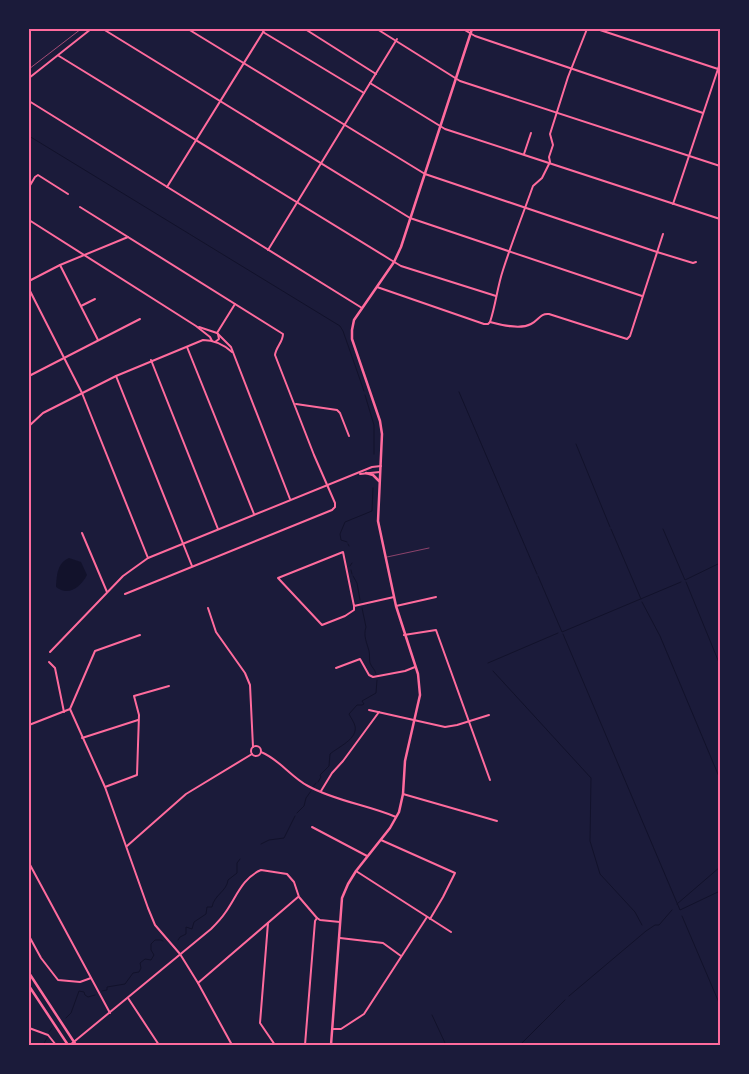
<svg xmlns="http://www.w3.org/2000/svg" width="749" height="1074" font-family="Rubik,sans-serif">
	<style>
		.water { fill: #12122b }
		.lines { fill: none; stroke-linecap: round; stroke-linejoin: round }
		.stream { stroke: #12122b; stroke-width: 1 }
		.service { stroke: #ff6b9d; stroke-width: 0.5 }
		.minor { stroke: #ff6b9d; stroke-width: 2 }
		.secondary { stroke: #ff6b9d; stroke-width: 2.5 }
		.rail { stroke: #a44b75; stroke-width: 1 }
		.neatline { fill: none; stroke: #ff6b9d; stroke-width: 2 }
	</style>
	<rect width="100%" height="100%" fill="#1b1b3a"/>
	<path class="water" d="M69,558L81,562L87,575C81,587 68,597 56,587C57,575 57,563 69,558Z"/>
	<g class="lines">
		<g class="stream">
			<path d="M29,136L340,326L343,331L364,391"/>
			<path d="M459,392L537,574"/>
			<path d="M365,395L374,425V454"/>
			<path d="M576,444L610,527"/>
			<path d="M611,529L641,599"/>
			<path d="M663,529L685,580L720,563"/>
			<path d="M347,542L341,540L340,534L345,522L372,511L373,488"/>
			<path d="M348,544L349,546"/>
			<path d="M350,566L352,563"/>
			<path d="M351,570L352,574"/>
			<path d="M353,576L357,583L360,600"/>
			<path d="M538,576L562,632L681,582"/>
			<path d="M686,582L720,665"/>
			<path d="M642,602L660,636L720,779"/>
			<path d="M362,608L366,627C363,636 367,643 369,651C370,655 369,659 370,663C372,668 375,669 376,674"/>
			<path d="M563,634L680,910L720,891"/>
			<path d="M488,663L558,633"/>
			<path d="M493,671L591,778L590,841L600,874L635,912L642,925"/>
			<path d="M318,782L321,777L320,775L329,766L330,754C338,747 358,739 355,726C354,722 351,718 349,714L357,705H362L364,704L362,701L376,693L377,680"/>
			<path d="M313,787L316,783"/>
			<path d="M297,813L304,806L306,798L311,791"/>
			<path d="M261,844L269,840L284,838L295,816"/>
			<path d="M677,904L720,867"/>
			<path d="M682,916L720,1005"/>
			<path d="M178,940L180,937L186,934V927L192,929L194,922L206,914L207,907H212C214,895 227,891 228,880L237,873V863L240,859"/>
			<path d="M102,991L107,990V987L125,984L133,973L139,972L141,968L140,963L145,959L151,960L154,955L151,950V944L155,940H161L163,941"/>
			<path d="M569,996L646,931L655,925H659L672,910"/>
			<path d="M432,1015L446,1045"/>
			<path d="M66,1018L71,1013L79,991L84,992L85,995L88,997L95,995"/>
			<path d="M49,1032L52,1028"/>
			<path d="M43,1045L47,1038"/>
			<path d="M520,1045L565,1000"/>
		</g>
		<path class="service" d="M387,557L429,548"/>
		<g class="minor">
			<path d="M103,29L410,218L642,296"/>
			<path d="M188,29L425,174L657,252L693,263L696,262"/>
			<path d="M305,29L376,74"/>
			<path d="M377,29L460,81L720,166"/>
			<path d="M463,29L475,36L703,113"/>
			<path d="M597,29L718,69"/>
			<path d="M263,32L364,93"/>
			<path d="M59,56L391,260L401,266L496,296"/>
			<path d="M29,78L91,29"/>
			<path d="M370,83L445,129L720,219"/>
			<path d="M29,101L362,308"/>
			<path d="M524,154L531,133"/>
			<path d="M29,187L35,177L38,175L68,194"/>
			<path d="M167,187L265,29"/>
			<path d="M673,204L720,63"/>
			<path d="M80,207L283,334C283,342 276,347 275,355L314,455L335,503V507L332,510L125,594"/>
			<path d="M29,220L196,326L210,337L212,341"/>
			<path d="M268,250L397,39"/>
			<path d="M60,265L98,340"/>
			<path d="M29,281L60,265L128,237"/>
			<path d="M377,287L484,324H488L490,322C501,325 520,330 531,324C539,320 540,313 549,314L627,339L630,336L663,234"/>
			<path d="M29,289L82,393L148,558"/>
			<path d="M81,306L95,299"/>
			<path d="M490,322C496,304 497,288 503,270C512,242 523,214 533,186L542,178L550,162L549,157L553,145L550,134L568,77L587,29"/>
			<path d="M199,327L217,333L231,347L290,499"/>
			<path d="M217,333L235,304"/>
			<path d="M215,342L219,339L218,334"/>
			<path d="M187,347L254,514"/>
			<path d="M151,360L218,529"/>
			<path d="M29,376L140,319"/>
			<path d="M116,376L192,566"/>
			<path d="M296,404L337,410L340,413L349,436"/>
			<path d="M29,426L43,413L116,376L203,340C214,340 223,344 232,352"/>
			<path d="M360,474L380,472"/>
			<path d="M82,533L107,592"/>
			<path d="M354,606V610L345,616L322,625L278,578L343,552L354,606L394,597"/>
			<path d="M396,606L436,597"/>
			<path d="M208,608L216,632L245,673L250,685L253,747"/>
			<path d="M404,635L436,630L490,780"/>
			<path d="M50,652L123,576L148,558L372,467L381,466"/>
			<path d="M49,662L55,668L64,712"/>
			<path d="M336,668L360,659L369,675L373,677L405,671L415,667"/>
			<path d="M70,709L105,787L148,908L155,925L180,954L198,983L232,1045"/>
			<path d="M369,710L445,727L457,725L489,715"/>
			<path d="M29,725L70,709L95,651L140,635"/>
			<path d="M82,738L138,720"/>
			<circle cx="256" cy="751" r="5"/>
			<path d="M261,752C279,759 291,777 308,786C335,801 368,805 396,817"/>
			<path d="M105,787L137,775L139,715L134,696L169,686"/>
			<path d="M321,791L332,773L343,761L379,712"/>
			<path d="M403,794L497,821"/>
			<path d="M312,827L367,856"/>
			<path d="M381,840L455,873L443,897L430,919"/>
			<path d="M127,846L186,794L252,754"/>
			<path d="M29,863L110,1013"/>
			<path d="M356,871L451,932"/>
			<path d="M268,923L260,1023L275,1045"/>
			<path d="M29,936L41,958L58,980L80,982L91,978"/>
			<path d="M340,938L383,943L401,956"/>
			<path d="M198,983L298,897"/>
			<path d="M128,998L159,1045"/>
			<path d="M29,1028L48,1035L56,1045"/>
			<path d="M333,1029H341L364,1014L427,917"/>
			<path d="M70,1045L211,929C216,924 221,919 225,913C236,898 242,878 261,870L287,874L294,882L299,897L317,918L320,920L340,922"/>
			<path d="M305,1045L315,921L317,918"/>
		</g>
		<g class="secondary">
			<path d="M366,473L373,475L379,481"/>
			<path d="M29,973L76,1045"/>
			<path d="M29,986L68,1045"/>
			<path d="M331,1045L342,898L348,884L356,871L390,828L399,812L403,794L405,761L420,695L418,674L396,606L378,521L382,434L380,421L352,339V330L354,320L394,262L401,247L472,29"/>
		</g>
		<path class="rail" d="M29,69L81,29"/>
	</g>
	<rect width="749" height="1074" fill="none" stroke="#1b1b3a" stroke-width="60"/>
	<rect x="30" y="30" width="689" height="1014" class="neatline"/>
</svg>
